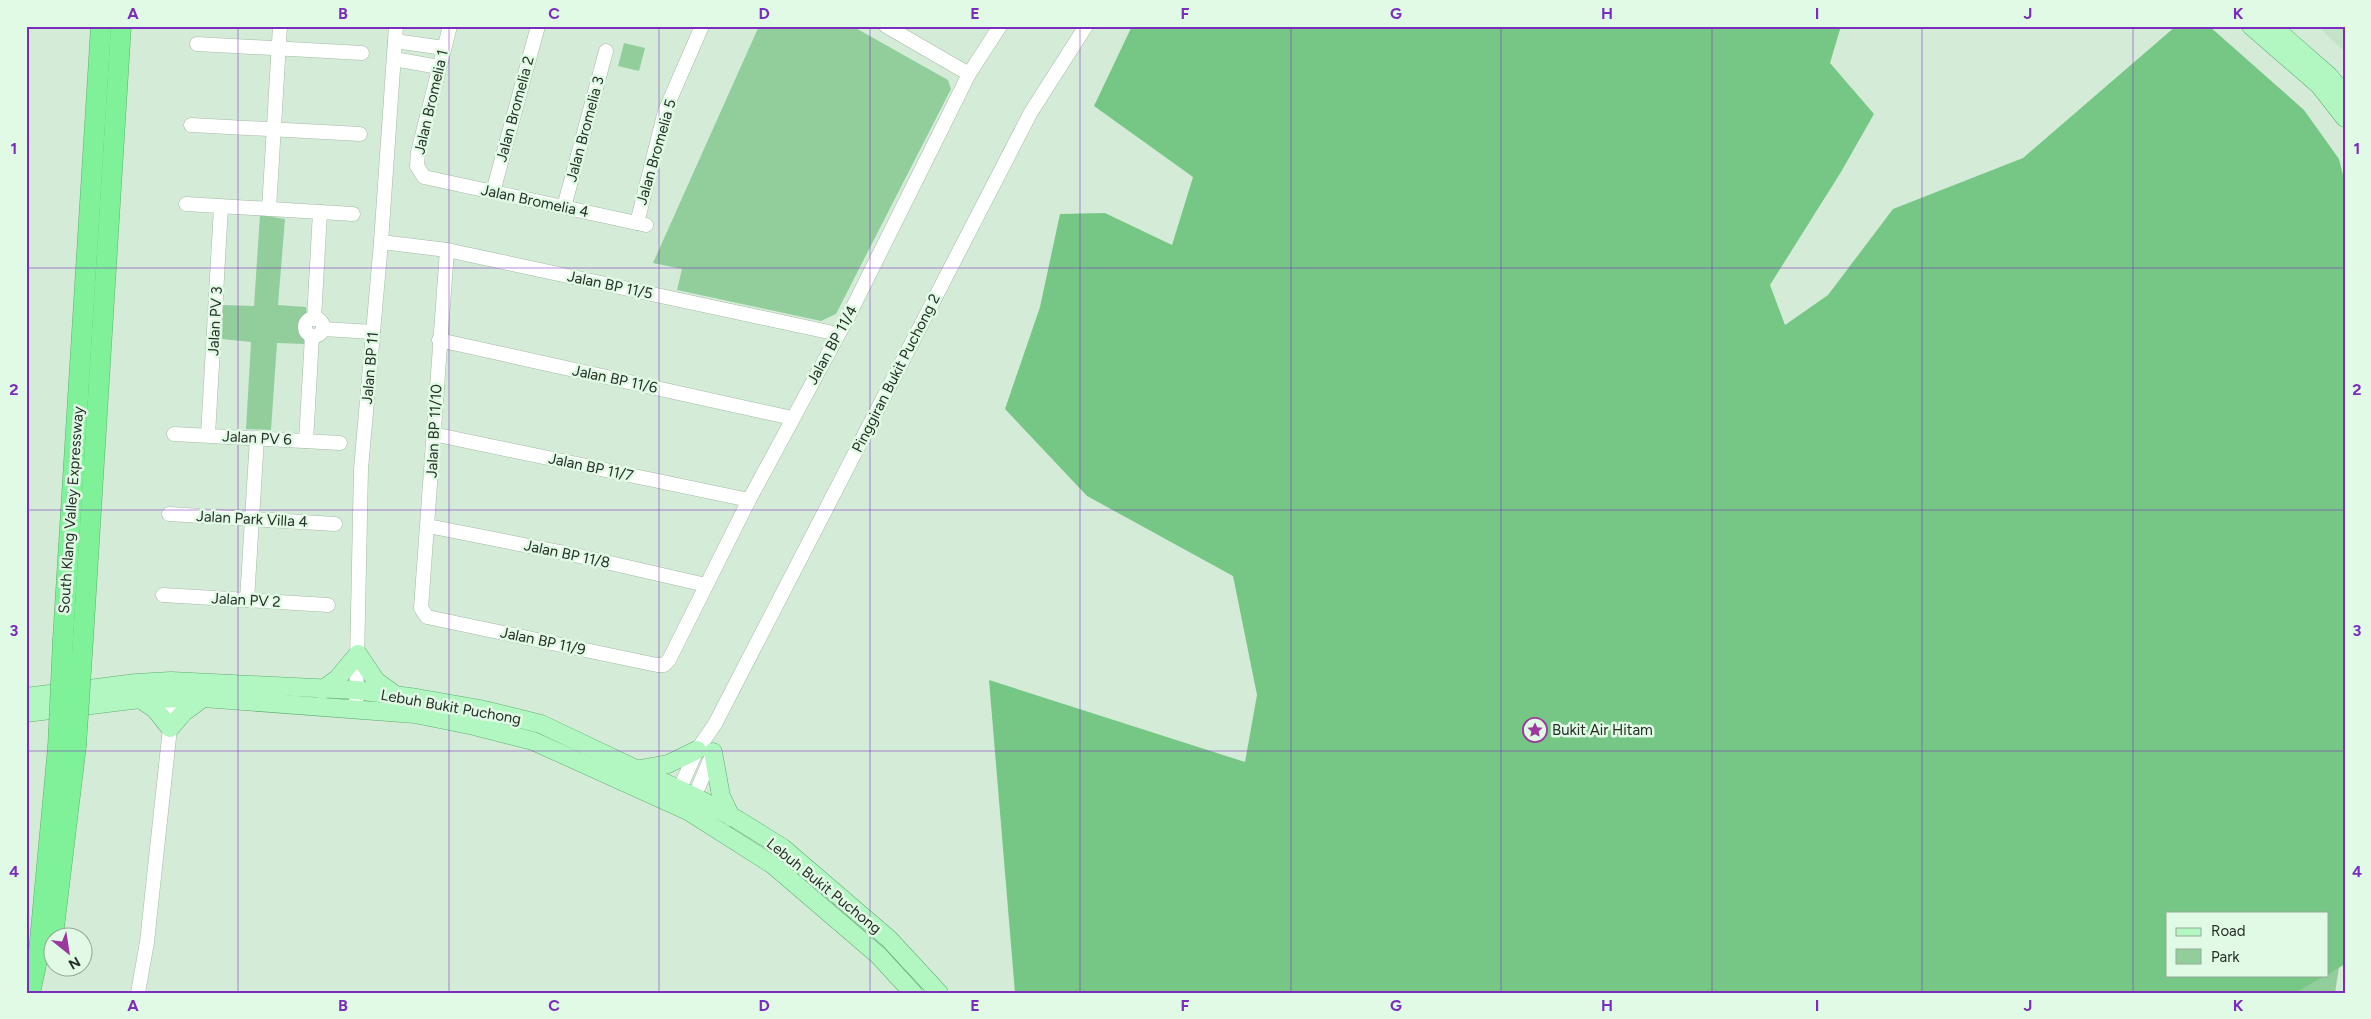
<svg xmlns="http://www.w3.org/2000/svg" width="2371" height="1019" font-family="Figtree,sans-serif">
	<style>
		.built { fill: #c5e3c9 }
		.green { fill: #92cd9c }
		.forest { fill: #76c786 }
		.lines { fill: none; stroke-linecap: round; stroke-linejoin: round }
		.minor-casing { stroke: #a3baa6; stroke-width: 15 }
		.major-casing { stroke: #60ae71; stroke-width: 19 }
		.highway-casing { stroke: #60ae71; stroke-width: 21 }
		.minor { stroke: #fff; stroke-width: 14 }
		.major { stroke: #b2f7c2; stroke-width: 18 }
		.highway { stroke: #7ff299; stroke-width: 20 }
		.highway-bridge-casing { stroke: #60ae71; stroke-width: 21; stroke-linecap: butt }
		.highway-bridge { stroke: #7ff299; stroke-width: 20 }
		.grid { fill: none; stroke: #7b2cbf; stroke-width: 1; stroke-opacity: 0.55 }
		.labels { text-anchor: middle; dominant-baseline: central; stroke-width: 5; stroke-linejoin: round; paint-order: stroke }
		.street-label { font-size: 15px; fill: #262f27; stroke: #e1fae5 }
		.poi-label { font-size: 15px; fill: #262f27; stroke: #e1fae5; text-anchor: start }
		.neatline { fill: none; stroke: #7b2cbf; stroke-width: 2 }
		.grid-label { font-size: 16px; text-anchor: middle; font-weight: bold; fill: #7b2cbf }
	</style>
	<rect width="100%" height="100%" fill="#d4ecd7"/>
	<path class="built" d="M2317,26H2345V52Z"/>
	<g class="green">
		<path d="M759,26H852L948,80L951,89L836,314L821,321L677,290L682,269L653,263Z"/>
		<path d="M624,43L645,48L639,71L618,66Z"/>
		<path d="M260,215L285,219L278,305L306,307L307,314L300,324L299,331L305,339V344L277,343L271,430L246,429L251,342L222,339L223,305L254,306Z"/>
		<path d="M2339,967L2335,993H2291Z"/>
	</g>
	<path class="forest" d="M1132,26H1841L1830,63L1874,114L1841,172L1770,285L1785,325L1828,295L1893,209L2023,158L2176,26H2209L2304,110L2339,159L2345,183V964L2327,975V913H2167V975H2326L2295,993H1015L989,680L1245,762L1257,695L1233,576L1087,496L1005,409L1040,307L1060,214L1105,213L1172,245L1193,177L1094,106Z"/>
	<g class="lines">
		<defs>
			<g id="minor">
				<path d="M450,26L418,152L417,166L424,177L646,225"/>
				<path d="M886,26L969,74"/>
				<path d="M395,41L444,48"/>
				<path d="M197,44L362,53"/>
				<path d="M394,59L439,67"/>
				<path d="M191,125L360,134"/>
				<path d="M493,192L538,26"/>
				<path d="M186,204L353,214"/>
				<path d="M564,207L606,51"/>
				<path d="M269,209L280,26"/>
				<path d="M637,223L665,111L702,26"/>
				<path d="M381,242L447,250L838,334"/>
				<path d="M447,250L421,608L427,617L657,665H664L669,660L749,500L849,315L969,74L1000,26"/>
				<circle cx="314" cy="327" r="9"/>
				<path d="M314,319L320,212"/>
				<path d="M323,329L373,332"/>
				<path d="M439,340L792,418"/>
				<path d="M174,434L340,443"/>
				<path d="M433,434L749,500"/>
				<path d="M208,435L221,207"/>
				<path d="M306,441L312,336"/>
				<path d="M169,514L335,524"/>
				<path d="M428,526L575,555L706,585"/>
				<path d="M163,595L328,605"/>
				<path d="M247,600L257,438"/>
				<path d="M356,710L361,469L381,242L396,26"/>
				<path d="M675,799L697,750L715,724L1031,112L1086,26"/>
				<path d="M691,804L713,753"/>
				<path d="M138,993L147,942L170,728L171,689"/>
			</g>
			<g id="major">
				<path d="M2251,26L2319,85L2345,118"/>
				<path d="M2272,26L2329,76L2345,95"/>
				<path d="M322,690L337,679L358,654L376,681L394,694"/>
				<path d="M26,697L136,683L171,681L232,684L356,690L417,698L480,709L541,724L695,797L738,820L783,848L889,939L939,993"/>
				<path d="M140,699L155,709L170,728L184,712L203,698"/>
				<path d="M26,713L140,699L203,698L415,714L474,726L533,741L688,811L773,865L878,955L913,993"/>
				<path d="M713,752L721,796L731,817"/>
				<path d="M640,769L668,764L697,750"/>
			</g>
			<g id="highway">
				<path d="M63,639L101,26"/>
				<path d="M83,640L121,26"/>
				<path d="M53,936L76,746"/>
				<path d="M30,993L39,951L58,747"/>
			</g>
		</defs>
		<use href="#minor" class="minor-casing"/>
		<use href="#major" class="major-casing"/>
		<use href="#highway" class="highway-casing"/>
		<use href="#minor" class="minor"/>
		<use href="#major" class="major"/>
		<use href="#highway" class="highway"/>
		<defs>
			<g id="highway-bridge">
				<path d="M76,746L83,640"/>
				<path d="M58,747L63,639"/>
			</g>
		</defs>
		<use href="#highway-bridge" class="highway-bridge-casing"/>
		<use href="#highway-bridge" class="highway-bridge"/>
	</g>
	<path class="grid" d="M238,26V993M449,26V993M659,26V993M870,26V993M1080,26V993M1291,26V993M1501,26V993M1712,26V993M1922,26V993M2133,26V993M26,268H2345M26,510H2345M26,751H2345"/>
	<defs>
		<symbol id="sight-ring" viewBox="-11 -11 22 22"><circle r="9.5" fill="#e1fae5" stroke="#9c399f" stroke-width="1.5"/><path d="M0-6L1.8-2.2L6-1.7L2.9 1.2L3.7 5.4L0 3.3L-3.7 5.4L-2.9 1.2L-6-1.7L-1.8-2.2Z" fill="#9c399f"/></symbol>
	</defs>
	<g fill-rule="evenodd">
		<use href="#sight-ring" x="1521" y="716" width="28" height="28"/>
	</g>
	<g class="labels">
		<g class="street-label">
			<text transform="translate(431 102) rotate(-77)">Jalan Bromelia 1</text>
			<text transform="translate(515 109) rotate(-75)">Jalan Bromelia 2</text>
			<text transform="translate(585 129) rotate(-75)">Jalan Bromelia 3</text>
			<text transform="translate(656 152) rotate(-74)">Jalan Bromelia 5</text>
			<text transform="translate(535 201) rotate(12)">Jalan Bromelia 4</text>
			<text transform="translate(610 285) rotate(12)">Jalan BP 11/5</text>
			<text transform="translate(215 321) rotate(-87)">Jalan PV 3</text>
			<text transform="translate(832 345) rotate(-61)">Jalan BP 11/4</text>
			<text transform="translate(370 368) rotate(-85)">Jalan BP 11</text>
			<text transform="translate(896 373) rotate(-63)">Pinggiran Bukit Puchong 2</text>
			<text transform="translate(615 379) rotate(12)">Jalan BP 11/6</text>
			<text transform="translate(434 431) rotate(-87)">Jalan BP 11/10</text>
			<text transform="translate(257 438) rotate(3)">Jalan PV 6</text>
			<text transform="translate(591 467) rotate(12)">Jalan BP 11/7</text>
			<text transform="translate(71 510) rotate(-86)">South Klang Valley Expressway</text>
			<text transform="translate(252 519) rotate(3)">Jalan Park Villa 4</text>
			<text transform="translate(567 554) rotate(12)">Jalan BP 11/8</text>
			<text transform="translate(246 600) rotate(3)">Jalan PV 2</text>
			<text transform="translate(543 641) rotate(12)">Jalan BP 11/9</text>
			<text transform="translate(451 707) rotate(10)">Lebuh Bukit Puchong</text>
			<text transform="translate(824 886) rotate(39)">Lebuh Bukit Puchong</text>
		</g>
		<g class="poi-label">
			<text x="1552" y="730">Bukit Air Hitam</text>
		</g>
	</g>
	<rect width="2371" height="1019" fill="none" stroke="#e1fae5" stroke-width="55"/>
	<rect x="2166" y="912" width="162" height="65" fill="#e1fae5" stroke="#96a999"/>
	<rect x="2176" y="928" width="25" height="8" fill="#b2f7c2" stroke="#96a999"/>
	<text x="2211" y="936" font-size="15" fill="#262f27">Road</text>
	<rect x="2176" y="949" width="25" height="15" fill="#92cd9c" stroke="#96a999"/>
	<text x="2211" y="962" font-size="15" fill="#262f27">Park</text>
	<g transform="translate(68 952) rotate(150)"><circle r="24" fill="#e1fae5" stroke="#96a999"/>
	<path d="M0-4L9 19L0 12L-9 19Z" fill="#9c399f"/>
	<text y="-8" font-size="14" font-weight="bold" text-anchor="middle" fill="#262f27">N</text>
	</g>
	<rect x="28" y="28" width="2316" height="964" class="neatline"/>
	<g class="grid-label">
		<text x="133" y="19">A</text>
		<text x="343" y="19">B</text>
		<text x="554" y="19">C</text>
		<text x="764" y="19">D</text>
		<text x="975" y="19">E</text>
		<text x="1185" y="19">F</text>
		<text x="1396" y="19">G</text>
		<text x="1607" y="19">H</text>
		<text x="1817" y="19">I</text>
		<text x="2028" y="19">J</text>
		<text x="2238" y="19">K</text>
		<text x="14" y="154">1</text>
		<text x="2357" y="154">1</text>
		<text x="14" y="395">2</text>
		<text x="2357" y="395">2</text>
		<text x="14" y="636">3</text>
		<text x="2357" y="636">3</text>
		<text x="14" y="877">4</text>
		<text x="2357" y="877">4</text>
		<text x="133" y="1011">A</text>
		<text x="343" y="1011">B</text>
		<text x="554" y="1011">C</text>
		<text x="764" y="1011">D</text>
		<text x="975" y="1011">E</text>
		<text x="1185" y="1011">F</text>
		<text x="1396" y="1011">G</text>
		<text x="1607" y="1011">H</text>
		<text x="1817" y="1011">I</text>
		<text x="2028" y="1011">J</text>
		<text x="2238" y="1011">K</text>
	</g>
</svg>
